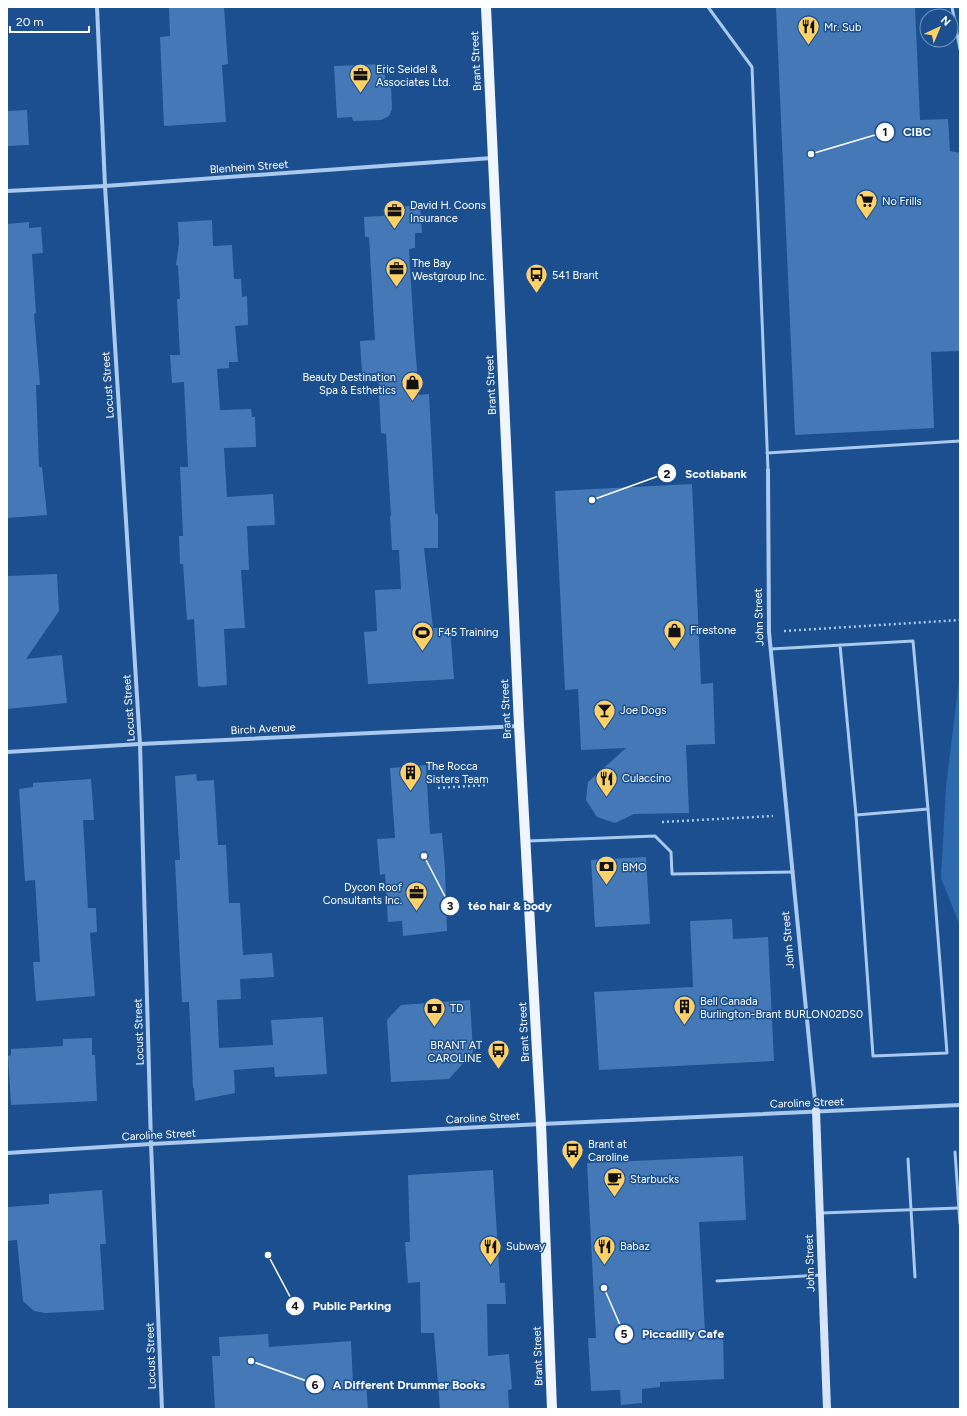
<svg xmlns="http://www.w3.org/2000/svg" width="967" height="1416" font-family="Figtree,sans-serif">
	<style>
		.green { fill: #2e69ad }
		.building { fill: #4478b7 }
		.lines { fill: none; stroke-linecap: round; stroke-linejoin: round }
		.path { stroke: #a9c9ee; stroke-width: 2.5; stroke-dasharray: 2 3; stroke-linecap: butt }
		.lane { stroke: #a9c9ee; stroke-width: 3 }
		.street { stroke: #a9c9ee; stroke-width: 4 }
		.secondary { stroke: #d6e6fa; stroke-width: 8 }
		.primary { stroke: #f0f6ff; stroke-width: 10 }
		.labels { text-anchor: middle; dominant-baseline: central; stroke-width: 3; stroke-linejoin: round; paint-order: stroke }
		.poi-label { font-size: 11px; fill: #fff; stroke: #1b4f8f; text-anchor: start }
		.street-label { font-size: 11px; fill: #fff; stroke: #1b4f8f }
		.leader { fill: none; stroke: #fff; stroke-width: 1.5 }
		.callout-dot { fill: #fff; stroke: #1b4f8f; stroke-width: 1.5 }
		.mark-label { font-size: 12px; text-anchor: middle; font-weight: bold; fill: #111 }
		.callout-label { font-size: 12px; text-anchor: middle; font-weight: bold; fill: #fff; stroke: #1b4f8f; stroke-width: 3; stroke-linejoin: round; paint-order: stroke }
	</style>
	<rect width="100%" height="100%" fill="#1b4f8f"/>
	<path class="green" d="M960,672V926L941,878L946,787Z"/>
	<g class="building">
		<path d="M169,7H224L228,64L222,65L226,122L164,126L160,37L170,36Z"/>
		<path d="M776,7H915L920,120L948,119L950,151L960,153V351L931,352L934,428L795,435Z"/>
		<path d="M385,64V83L391,82L392,109L389,116L381,120L353,121L352,117L337,118L334,66Z"/>
		<path d="M27,110L29,145L7,146V111Z"/>
		<path d="M420,205L422,233H415V248L409,249L414,333L419,395L429,394L435,513L438,515V548H424L433,628L450,627L454,679L368,684L364,632L377,631L375,590L401,589L399,550H392L390,516H391L386,434L381,433L378,373L362,374L360,341L375,340L369,237H365L364,217L398,215V207Z"/>
		<path d="M212,220L213,246L232,245L234,279H241L242,297L247,296L248,325L235,326L238,362H229V368L217,369L220,410L251,409L252,417H255L256,447L224,448L227,497L273,494L275,525L247,526L249,570H241L245,628L224,629L227,685L202,687L198,686L194,619L187,620L183,564H180L179,536H183L180,467H188L184,382L172,383L170,355H180L177,299H180L178,266L176,265L179,243L178,222Z"/>
		<path d="M29,222V228L41,227L43,253L32,254L36,313L34,314L40,385H36L39,467H42L47,515L7,518V224Z"/>
		<path d="M692,484L701,684L713,683L715,744L686,745L689,813L634,814L615,823L597,817L586,800L588,782L626,748L581,750L578,689L565,690L555,491Z"/>
		<path d="M57,574L59,611L26,659L62,655L67,703L7,709V576Z"/>
		<path d="M426,765L430,834L442,833L445,869L447,931L403,936L402,921L388,922L385,874L380,875L377,839L395,838L390,768Z"/>
		<path d="M196,774L197,781L214,780L218,845H226L229,903H240L243,955L272,953L274,977L240,979L241,999L217,1000L219,1048L273,1045L271,1020L323,1017L327,1074L275,1077L274,1067L234,1070L235,1093L195,1101L194,1088H193L189,1002H182L175,860H180L175,776Z"/>
		<path d="M91,779L94,820H83L88,908H96L97,932L90,933L95,996L36,1001L33,962H40L35,880L25,881L19,789L33,787V783Z"/>
		<path d="M646,857L650,924L595,927L591,860Z"/>
		<path d="M732,919L733,939L768,937L774,1061L599,1070L594,992L693,987L690,921Z"/>
		<path d="M470,1000L473,1052L449,1079L391,1082L387,1020L401,1005Z"/>
		<path d="M92,1038V1055H95L97,1101L11,1105L8,1056L11,1055V1049L63,1046V1039Z"/>
		<path d="M743,1156L746,1220L699,1222L705,1333L723,1332L724,1379L660,1382V1387L642,1389V1403L621,1405L620,1390L591,1391L588,1338H596L587,1163Z"/>
		<path d="M493,1170L500,1283H505L506,1304H487L488,1356L509,1354L512,1389L508,1390L509,1409H440L434,1333H421L420,1282L408,1283L405,1242H410L408,1175Z"/>
		<path d="M102,1190L106,1244H100L104,1310L45,1313L34,1311L23,1301L17,1240L7,1241V1207L49,1204V1194Z"/>
		<path d="M268,1334L269,1347L351,1341L353,1384L366,1383L368,1409H215L212,1356H220L219,1337Z"/>
	</g>
	<g class="lines">
		<g class="path">
			<path d="M784,631L960,620"/>
			<path d="M438,788L486,785"/>
			<path d="M662,822L773,816"/>
		</g>
		<g class="lane">
			<path d="M708,7L752,67L768,470"/>
			<path d="M952,7L960,49"/>
			<path d="M767,453L960,441"/>
			<path d="M771,649L913,641L928,809L856,815L840,645"/>
			<path d="M856,815L873,1056L947,1053L928,809"/>
			<path d="M528,841L655,836L671,852L672,874L793,872"/>
			<path d="M955,1152L960,1224"/>
			<path d="M908,1159L915,1277"/>
			<path d="M821,1213L959,1208"/>
			<path d="M717,1281L821,1275"/>
		</g>
		<g class="street">
			<path d="M97,7L105,186L140,744L151,1144L162,1409"/>
			<path d="M7,191L105,186L492,158"/>
			<path d="M768,470L769,632L816,1111"/>
			<path d="M7,752L140,744L518,726"/>
			<path d="M7,1153L151,1144L541,1124L960,1105"/>
		</g>
		<path class="secondary" d="M816,1111L827,1409"/>
		<path class="primary" d="M486,7L519,725L541,1124L552,1409"/>
	</g>
	<defs>
		<symbol id="restaurant-pin" viewBox="-11 -11 22 30"><path d="M0 17L-7.5 6A9.5 9.5 0 1 1 7.5 6Z" fill="#ffd166" stroke="#1b4f8f"/><path d="M-5-6h1v4h1v-4h1v4h1v-4h1v5L-1.5 .5V6h-2V.5L-5-1ZM5-6V6H3V1.5H1.5Q1.5-4 5-6Z" fill="#111"/></symbol>
		<symbol id="office-pin" viewBox="-11 -11 22 30"><path d="M0 17L-7.5 6A9.5 9.5 0 1 1 7.5 6Z" fill="#ffd166" stroke="#1b4f8f"/><path d="M-6-3h4V-5.5h4V-3h4V5H-6ZM-1-4.5V-3h2v-1.5ZM-6 0V1H6V0Z" fill="#111"/></symbol>
		<symbol id="supermarket-pin" viewBox="-11 -11 22 30"><path d="M0 17L-7.5 6A9.5 9.5 0 1 1 7.5 6Z" fill="#ffd166" stroke="#1b4f8f"/><path d="M-6-5.5h2.5l.6 2H6L4.5 2H-2.5L-4.4-4H-6ZM-1.5 3.2a1.3 1.3 0 1 0 .1 0ZM3 3.2a1.3 1.3 0 1 0 .1 0Z" fill="#111"/></symbol>
		<symbol id="bus-pin" viewBox="-11 -11 22 30"><path d="M0 17L-7.5 6A9.5 9.5 0 1 1 7.5 6Z" fill="#ffd166" stroke="#1b4f8f"/><path d="M-5-6H5V4H4V6H2V4H-2V6H-4V4H-5ZM-3.5-4V0h7V-4ZM-3.5 1.2v1.5H-2V1.2ZM2 1.2v1.5H3.5V1.2Z" fill="#111"/></symbol>
		<symbol id="shop-pin" viewBox="-11 -11 22 30"><path d="M0 17L-7.5 6A9.5 9.5 0 1 1 7.5 6Z" fill="#ffd166" stroke="#1b4f8f"/><path d="M-5-2.5h2.3a2.7 3.5 0 0 1 5.4 0H5L5.5 6h-11ZM-1.5-2.5h3a1.5 2.3 0 0 0-3 0Z" fill="#111"/></symbol>
		<symbol id="stadium-pin" viewBox="-11 -11 22 30"><path d="M0 17L-7.5 6A9.5 9.5 0 1 1 7.5 6Z" fill="#ffd166" stroke="#1b4f8f"/><path d="M0-5a6.5 5 0 1 0 0 10a6.5 5 0 1 0 0-10ZM-3.5-1.8h7v3.6h-7Z" fill="#111"/></symbol>
		<symbol id="bar-pin" viewBox="-11 -11 22 30"><path d="M0 17L-7.5 6A9.5 9.5 0 1 1 7.5 6Z" fill="#ffd166" stroke="#1b4f8f"/><path d="M-6-5H6L.8 .8V4.5H3.5V6h-7V4.5H-.8V.8Z" fill="#111"/></symbol>
		<symbol id="building-pin" viewBox="-11 -11 22 30"><path d="M0 17L-7.5 6A9.5 9.5 0 1 1 7.5 6Z" fill="#ffd166" stroke="#1b4f8f"/><path d="M-4-6H4V6H1V3H-1V6H-4ZM-2.5-4.3h1.7v1.8h-1.7ZM.8-4.3h1.7v1.8H.8ZM-2.5-1h1.7V.8h-1.7ZM.8-1h1.7V.8H.8Z" fill="#111"/></symbol>
		<symbol id="bank-pin" viewBox="-11 -11 22 30"><path d="M0 17L-7.5 6A9.5 9.5 0 1 1 7.5 6Z" fill="#ffd166" stroke="#1b4f8f"/><path d="M-6-4H6V4H-6ZM0-2.3a2.3 2.3 0 1 0 0 4.6a2.3 2.3 0 1 0 0-4.6Z" fill="#111"/></symbol>
		<symbol id="cafe-pin" viewBox="-11 -11 22 30"><path d="M0 17L-7.5 6A9.5 9.5 0 1 1 7.5 6Z" fill="#ffd166" stroke="#1b4f8f"/><path d="M-5.5-4.5H6V0H3Q3 3.5 0 3.5H-2.5Q-5.5 3.5-5.5 0ZM3-3.2v2h1.7v-2ZM-6 4.5H4V6H-6Z" fill="#111"/></symbol>
	</defs>
	<g fill-rule="evenodd">
		<use href="#restaurant-pin" x="796" y="14" width="25" height="34"/>
		<use href="#office-pin" x="348" y="62" width="25" height="34"/>
		<use href="#supermarket-pin" x="854" y="188" width="25" height="34"/>
		<use href="#office-pin" x="382" y="198" width="25" height="34"/>
		<use href="#office-pin" x="384" y="256" width="25" height="34"/>
		<use href="#bus-pin" x="524" y="262" width="25" height="34"/>
		<use href="#shop-pin" x="400" y="370" width="25" height="34"/>
		<use href="#shop-pin" x="662" y="618" width="25" height="34"/>
		<use href="#stadium-pin" x="410" y="620" width="25" height="34"/>
		<use href="#bar-pin" x="592" y="698" width="25" height="34"/>
		<use href="#building-pin" x="398" y="760" width="25" height="34"/>
		<use href="#restaurant-pin" x="594" y="766" width="25" height="34"/>
		<use href="#bank-pin" x="594" y="854" width="25" height="34"/>
		<use href="#office-pin" x="404" y="880" width="25" height="34"/>
		<use href="#building-pin" x="672" y="994" width="25" height="34"/>
		<use href="#bank-pin" x="422" y="996" width="25" height="34"/>
		<use href="#bus-pin" x="486" y="1038" width="25" height="34"/>
		<use href="#bus-pin" x="560" y="1138" width="25" height="34"/>
		<use href="#cafe-pin" x="602" y="1166" width="25" height="34"/>
		<use href="#restaurant-pin" x="478" y="1234" width="25" height="34"/>
		<use href="#restaurant-pin" x="592" y="1234" width="25" height="34"/>
	</g>
	<g class="labels">
		<g class="poi-label">
			<text x="824" y="27">Mr. Sub</text>
			<text x="376" y="69">Eric Seidel &amp;<tspan x="376" dy="13">Associates Ltd.</tspan></text>
			<text x="882" y="201">No Frills</text>
			<text x="410" y="205">David H. Coons<tspan x="410" dy="13">Insurance</tspan></text>
			<text x="412" y="263">The Bay<tspan x="412" dy="13">Westgroup Inc.</tspan></text>
			<text x="552" y="275">541 Brant</text>
			<text x="396" y="377" text-anchor="end">Beauty Destination<tspan x="396" dy="13">Spa &amp; Esthetics</tspan></text>
			<text x="690" y="630">Firestone</text>
			<text x="438" y="632">F45 Training</text>
			<text x="620" y="710">Joe Dogs</text>
			<text x="426" y="766">The Rocca<tspan x="426" dy="13">Sisters Team</tspan></text>
			<text x="622" y="778">Culaccino</text>
			<text x="622" y="867">BMO</text>
			<text x="402" y="887" text-anchor="end">Dycon Roof<tspan x="402" dy="13">Consultants Inc.</tspan></text>
			<text x="700" y="1001">Bell Canada<tspan x="700" dy="13">Burlington-Brant BURLON02DS0</tspan></text>
			<text x="450" y="1008">TD</text>
			<text x="482" y="1045" text-anchor="end">BRANT AT<tspan x="482" dy="13">CAROLINE</tspan></text>
			<text x="588" y="1144">Brant at<tspan x="588" dy="13">Caroline</tspan></text>
			<text x="630" y="1179">Starbucks</text>
			<text x="506" y="1246">Subway</text>
			<text x="620" y="1246">Babaz</text>
		</g>
		<g class="street-label">
			<text transform="translate(476 61) rotate(-93)">Brant Street</text>
			<text transform="translate(249 167) rotate(-4)">Blenheim Street</text>
			<text transform="translate(108 385) rotate(-94)">Locust Street</text>
			<text transform="translate(491 385) rotate(-93)">Brant Street</text>
			<text transform="translate(759 617) rotate(-92)">John Street</text>
			<text transform="translate(129 708) rotate(-94)">Locust Street</text>
			<text transform="translate(506 709) rotate(-93)">Brant Street</text>
			<text transform="translate(263 729) rotate(-3)">Birch Avenue</text>
			<text transform="translate(788 940) rotate(-95)">John Street</text>
			<text transform="translate(139 1032) rotate(-92)">Locust Street</text>
			<text transform="translate(524 1032) rotate(-93)">Brant Street</text>
			<text transform="translate(807 1103) rotate(-2)">Caroline Street</text>
			<text transform="translate(483 1118) rotate(-3)">Caroline Street</text>
			<text transform="translate(159 1135) rotate(-3)">Caroline Street</text>
			<text transform="translate(810 1263) rotate(-92)">John Street</text>
			<text transform="translate(151 1356) rotate(-92)">Locust Street</text>
			<text transform="translate(538 1356) rotate(-92)">Brant Street</text>
		</g>
	</g>
	<path class="leader" d="M811 154L885 132M592 500L667 473M424 856L450 906M268 1255L295 1306M604 1288L624 1334M251 1361L315 1384"/>
	<g class="callout-dot">
		<circle cx="811" cy="154" r="4"/>
		<circle cx="592" cy="500" r="4"/>
		<circle cx="424" cy="856" r="4"/>
		<circle cx="268" cy="1255" r="4"/>
		<circle cx="604" cy="1288" r="4"/>
		<circle cx="251" cy="1361" r="4"/>
		<circle cx="885" cy="132" r="10"/>
		<circle cx="667" cy="473" r="10"/>
		<circle cx="450" cy="906" r="10"/>
		<circle cx="295" cy="1306" r="10"/>
		<circle cx="624" cy="1334" r="10"/>
		<circle cx="315" cy="1384" r="10"/>
	</g>
	<g class="mark-label">
		<text x="885" y="136">1</text>
		<text x="667" y="478">2</text>
		<text x="450" y="910">3</text>
		<text x="295" y="1310">4</text>
		<text x="624" y="1338">5</text>
		<text x="315" y="1389">6</text>
	</g>
	<g class="callout-label">
		<text x="917" y="136">CIBC</text>
		<text x="716" y="478">Scotiabank</text>
		<text x="510" y="910">téo hair &amp; body</text>
		<text x="352" y="1310">Public Parking</text>
		<text x="683" y="1338">Piccadilly Cafe</text>
		<text x="409" y="1389">A Different Drummer Books</text>
	</g>
	<rect width="967" height="1416" fill="none" stroke="#ffffff" stroke-width="16"/>
	<g transform="translate(939 28) rotate(44)"><circle r="19" fill="#1b4f8f" stroke="#7695bc"/>
	<path d="M0-3L7 15L0 10L-7 15Z" fill="#ffd166"/>
	<text y="-6" font-size="11" font-weight="bold" text-anchor="middle" fill="#ffffff">N</text>
	</g>
	<path d="M10 26v6h79v-6" fill="none" stroke="#ffffff" stroke-width="2"/>
	<text x="16" y="26" font-size="12" fill="#ffffff" stroke="#1b4f8f" stroke-width="3" paint-order="stroke">20 m</text>
</svg>
